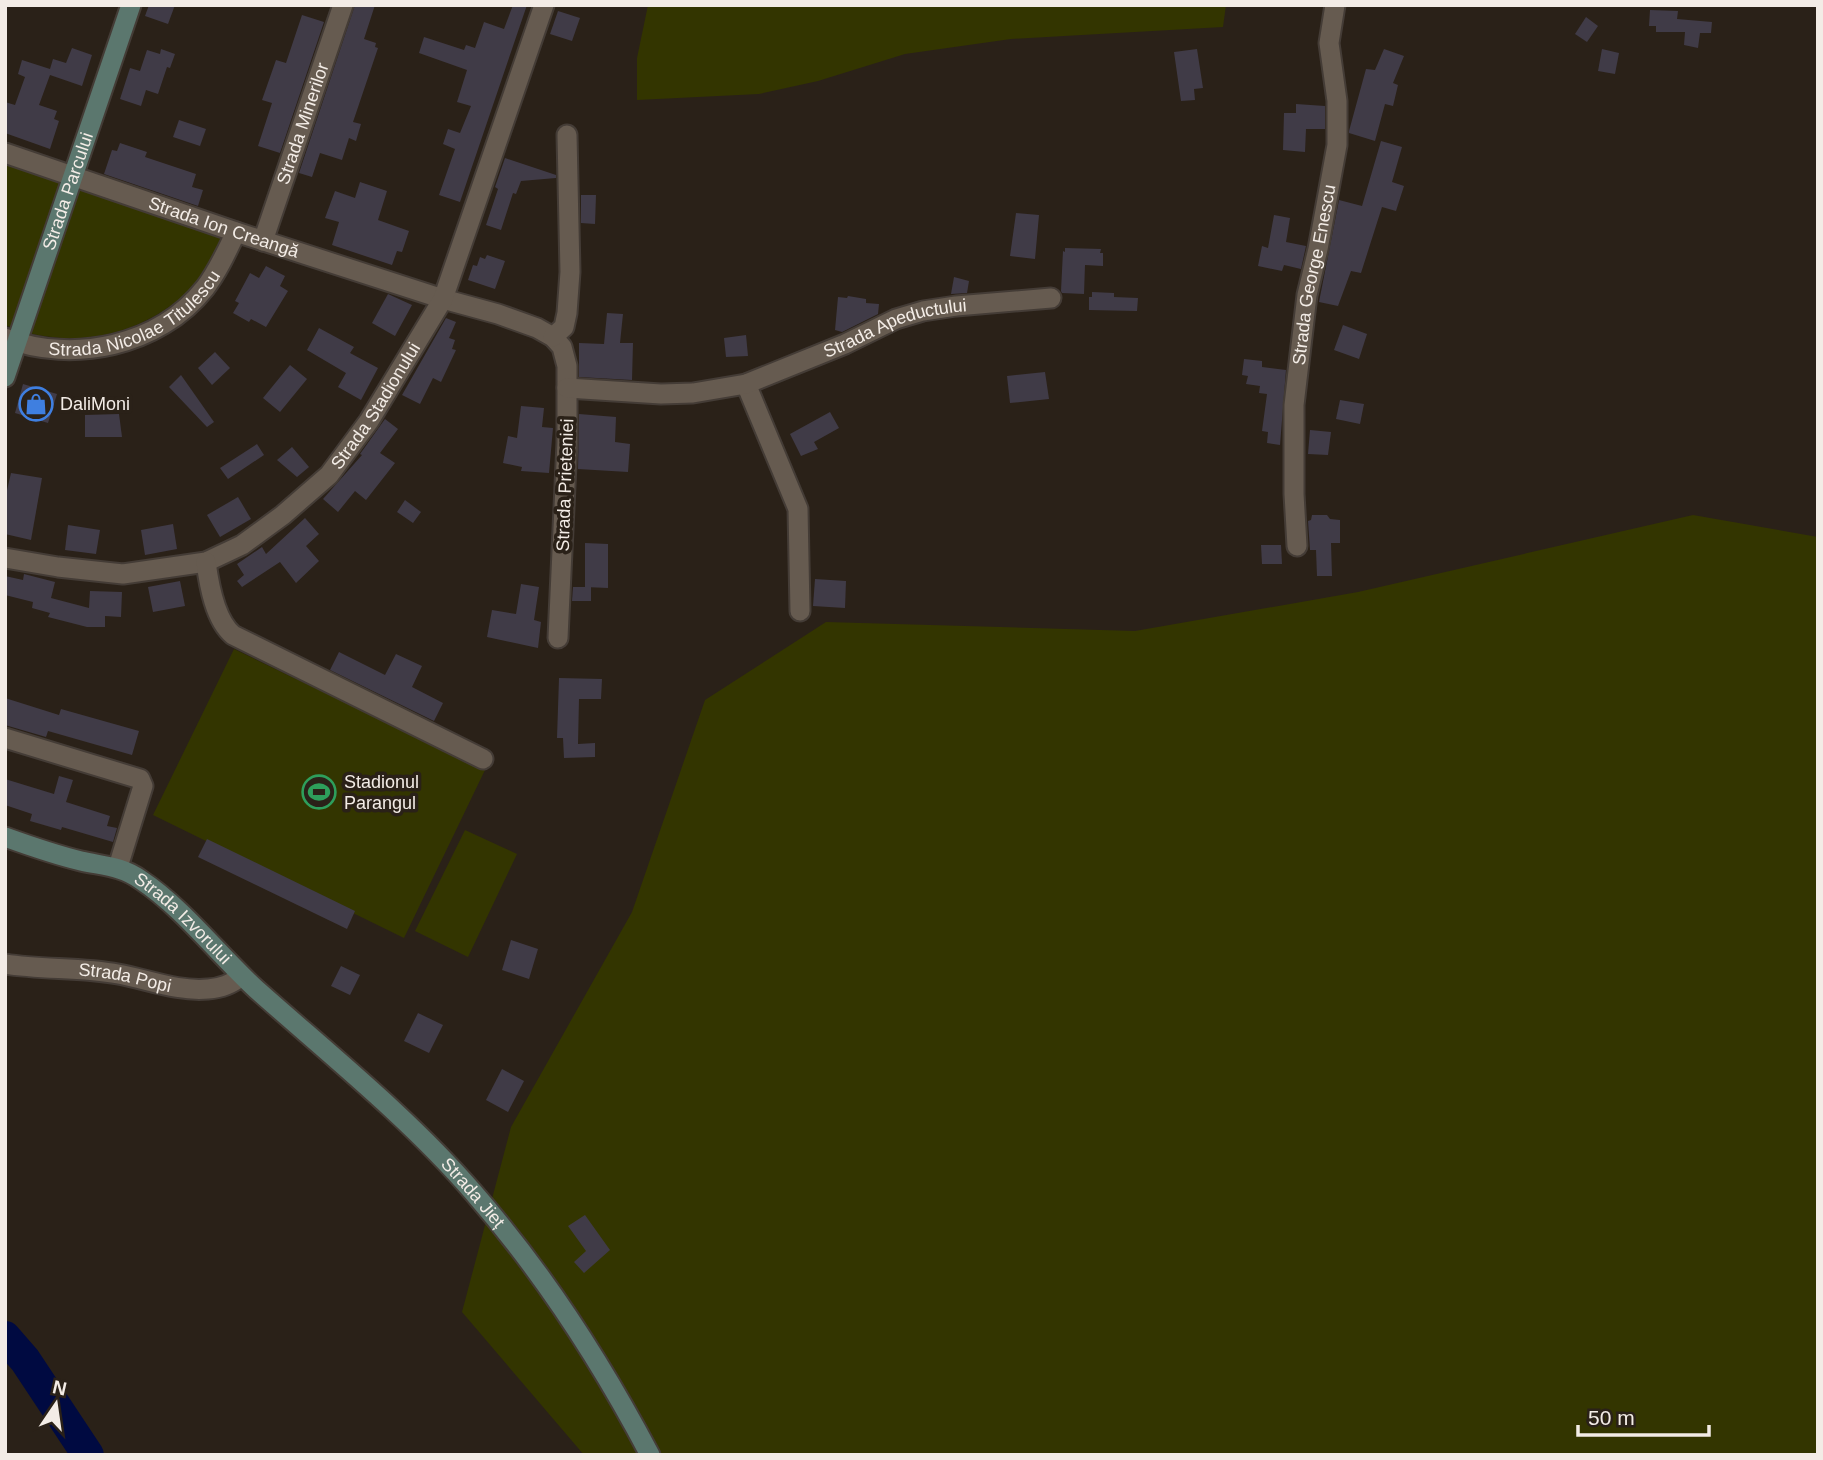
<svg xmlns="http://www.w3.org/2000/svg" width="1823" height="1460" font-family="Helvetica,sans-serif">
	<style>
		.green { fill: #333500 }
		.lines { fill: none; stroke-linecap: round; stroke-linejoin: round }
		.river { stroke: #000a41; stroke-width: 32 }
		.building { fill: #403b47 }
		.minor-casing { stroke: #443c36; stroke-width: 23 }
		.tertiary-casing { stroke: #443c36; stroke-width: 23 }
		.secondary-casing { stroke: #443c36; stroke-width: 23 }
		.minor { stroke: #665b50; stroke-width: 19 }
		.tertiary { stroke: #665b50; stroke-width: 19 }
		.secondary { stroke: #5b776e; stroke-width: 19 }
		.labels { text-anchor: middle; dominant-baseline: central; stroke-width: 7; stroke-linejoin: round; paint-order: stroke }
		.street-label { font-size: 18px; fill: #f3ece6; stroke: #2a2118 }
		.poi-label { font-size: 18px; fill: #f3ece6; stroke: #2a2118; text-anchor: start }
	</style>
	<rect width="100%" height="100%" fill="#2a2118"/>
	<g class="green">
		<path d="M648,5H1226L1223,27L1011,39L905,54L818,81L759,94L637,100V58Z"/>
		<path d="M5,161L226,236C218,251 210,270 198,282C148,335 73,353 5,325Z"/>
		<path d="M1693,515L1818,537V1455H584L462,1312L511,1127L632,912L705,700L826,622L1135,631L1358,592Z"/>
		<path d="M234,649L485,770L404,938L153,815Z"/>
		<path d="M465,830L517,854L468,957L415,931Z"/>
	</g>
	<g class="lines">
		<path class="river" d="M5,1337L25,1360L88,1455"/>
	</g>
	<g class="building">
		<path d="M149,5H175L168,24L145,16Z"/>
		<path d="M355,5H375L364,39L376,43L375,47L378,48L353,122L361,124L356,141L349,138L342,160L320,153L312,177L299,173Z"/>
		<path d="M513,5H527L460,202L439,195L455,149L443,144L448,129L460,133L471,106L457,102L467,70L419,53L424,37L464,50L466,45L475,48L484,22L504,29Z"/>
		<path d="M1650,10L1678,11L1677,19L1712,22L1711,33H1700L1698,48L1684,45L1685,32H1656V26H1649Z"/>
		<path d="M558,11L580,18L572,41L550,34Z"/>
		<path d="M302,15L324,22L280,153L258,146L272,103L262,100L276,60L286,63Z"/>
		<path d="M1586,17L1598,26L1587,42L1575,34Z"/>
		<path d="M72,48L92,55L82,86L50,75L39,105L57,111L54,119L59,121L50,149L5,133V102L15,105L25,77L18,74L22,60L50,69L53,59L66,63Z"/>
		<path d="M161,49L175,54L170,68L167,67L158,94L146,90L141,106L120,99L130,68L140,71L147,50L160,54Z"/>
		<path d="M1197,49L1203,88L1194,89L1195,100L1181,101L1174,52Z"/>
		<path d="M1384,49L1404,56L1393,83L1398,85L1393,106L1385,104L1375,141L1349,133V131L1366,69L1375,70Z"/>
		<path d="M1602,49L1619,53L1615,74L1598,71Z"/>
		<path d="M1296,104L1325,106V129H1306L1305,152L1283,150L1284,113H1296Z"/>
		<path d="M179,120L206,129L200,146L173,137Z"/>
		<path d="M1381,141L1402,147L1392,182L1404,186L1396,211L1382,207L1361,273L1351,271L1338,306L1319,302L1339,200L1362,206Z"/>
		<path d="M120,143L147,152L145,157L196,174L192,187L203,190L198,206L104,174L112,150L117,151Z"/>
		<path d="M505,158L556,175V178L521,181L516,194L513,193L501,230L486,225L498,189L495,187Z"/>
		<path d="M360,182L387,191L378,220L409,231L402,252L397,251L392,265L332,245L339,222L325,218L335,191L355,198Z"/>
		<path d="M581,195H596L595,224L581,223Z"/>
		<path d="M1016,213L1039,215L1035,259L1010,256Z"/>
		<path d="M1274,215L1290,218L1286,242L1306,246L1301,269L1284,265L1282,271L1258,266L1262,246L1268,248Z"/>
		<path d="M1065,248L1101,249L1100,253H1103V266L1085,265L1084,294L1062,293L1061,291L1063,251L1065,252Z"/>
		<path d="M487,255L505,261L495,289L468,280L473,265L477,266L480,257L485,259Z"/>
		<path d="M266,266L285,276L280,286L288,291L266,327L251,319L249,322L233,313L239,303L235,301L250,273L259,278Z"/>
		<path d="M954,277L969,281L967,293L951,294Z"/>
		<path d="M1092,292L1114,293V297L1138,298L1137,311L1089,310V297H1092Z"/>
		<path d="M388,294L412,305L395,336L372,323Z"/>
		<path d="M848,296L866,299V303L879,304L878,314L842,332L835,330L838,297L847,298Z"/>
		<path d="M607,313L623,314L620,343H633L632,380L579,377V343L604,344Z"/>
		<path d="M446,318L456,322L449,338L455,340L452,349L456,350L441,382L433,378L420,404L402,395Z"/>
		<path d="M1343,325L1367,334L1359,359L1334,350Z"/>
		<path d="M319,328L354,347L350,353L378,368L361,400L338,387L346,373L307,350Z"/>
		<path d="M746,335L748,356L726,357L724,338Z"/>
		<path d="M215,352L230,368L212,385L198,368Z"/>
		<path d="M1244,359L1262,361V367L1286,370L1280,445L1267,443L1268,432L1262,431L1267,394L1259,393L1260,386L1246,384L1248,376L1242,375Z"/>
		<path d="M290,365L307,379L280,412L263,398Z"/>
		<path d="M1045,372L1049,399L1010,403L1007,376Z"/>
		<path d="M181,375L214,422L207,427L169,387Z"/>
		<path d="M23,384L57,394L48,423L15,413Z"/>
		<path d="M1340,400L1364,404L1360,424L1336,419Z"/>
		<path d="M521,406L544,408L542,427L553,428L549,473L521,471L522,467L503,463L508,436L517,438Z"/>
		<path d="M830,412L839,428L814,442L818,449L801,456L790,434Z"/>
		<path d="M119,414L122,437H85V415Z"/>
		<path d="M579,414L616,417L615,442L630,444L628,472L578,469Z"/>
		<path d="M385,419L398,429L380,453L395,463L366,500L355,491L338,512L323,499L362,455L360,454Z"/>
		<path d="M1310,430L1331,432L1328,455L1308,454Z"/>
		<path d="M257,444L264,455L228,479L220,468Z"/>
		<path d="M292,447L309,467L297,477L277,460Z"/>
		<path d="M11,473L42,478L31,540L5,534V499Z"/>
		<path d="M238,497L251,519L220,537L207,515Z"/>
		<path d="M405,500L421,512L413,523L397,512Z"/>
		<path d="M1312,515H1327L1330,519L1340,520V543H1331L1332,576H1317L1316,550H1310L1308,521L1311,520Z"/>
		<path d="M305,518L319,534L306,546L319,561L296,583L280,562L242,587L237,581L244,575L237,564L262,547L266,554Z"/>
		<path d="M173,524L177,549L145,555L141,530Z"/>
		<path d="M68,525L100,530L96,554L65,550Z"/>
		<path d="M585,543L608,544V588L585,587Z"/>
		<path d="M1261,545H1281L1282,564H1262Z"/>
		<path d="M24,574L55,582L51,598L89,608L90,591L122,592L121,617L105,616V627H87L48,617L50,613L32,608L33,602L5,595V576L23,580Z"/>
		<path d="M815,579L846,581L845,608L813,606Z"/>
		<path d="M180,581L185,606L153,612L148,587Z"/>
		<path d="M521,584L539,587L534,620L541,622L538,648L487,637L492,610L516,614Z"/>
		<path d="M573,587H591V601H572Z"/>
		<path d="M339,652L385,675L396,654L422,666L412,687L443,703L434,721L330,670Z"/>
		<path d="M559,678L602,679L601,699H579L578,744L595,743V757L564,758L563,738H557Z"/>
		<path d="M5,698L59,715L61,709L139,731L132,755L48,731L46,737L5,725Z"/>
		<path d="M59,776L73,780L66,802L110,816L107,826L117,828L113,842L62,827L61,830L30,821L32,814L5,805V779L54,794Z"/>
		<path d="M207,839L355,911L347,929L198,857Z"/>
		<path d="M511,940L538,949L529,979L502,970Z"/>
		<path d="M341,966L360,975L350,995L331,986Z"/>
		<path d="M418,1013L443,1025L429,1053L404,1041Z"/>
		<path d="M502,1069L524,1081L508,1112L486,1100Z"/>
		<path d="M585,1215L610,1250L584,1273L574,1262L586,1251L568,1226Z"/>
	</g>
	<g class="lines">
		<defs>
			<g id="minor">
				<path id="s1" d="M5,153L236,232L443,299L498,314L537,328L553,337L562,347L567,366V442L558,638"/>
				<path id="s2" d="M263,241L343,5"/>
				<path d="M553,337L564,327L567,313L570,272L567,135"/>
				<path id="s3" d="M5,338C73,364 159,346 205,288C218,271 227,251 236,232"/>
				<path d="M746,384L798,509L800,611"/>
				<path id="s4" d="M567,388L661,394L693,393L746,384L845,344L896,319L923,311L956,306L1051,298"/>
				<path id="s5" d="M1297,546L1294,494V405L1307,295L1318,249L1337,145V101L1329,43L1335,5"/>
				<path id="s6" d="M5,558L58,567L123,574L206,562L242,545L283,515L329,475L369,421L443,299L544,5"/>
				<path d="M206,562C209,585 215,620 233,635L483,759"/>
				<path d="M5,738L140,779L143,786L118,867"/>
			</g>
			<g id="tertiary">
				<path id="s7" d="M5,964C43,970 81,967 118,974C147,979 178,992 208,989C222,988 231,984 242,976"/>
			</g>
			<g id="secondary">
				<path id="s8" d="M5,377L131,5"/>
				<path id="s9" d="M5,837C30,846 56,855 81,861C103,866 122,866 141,880C183,908 218,954 256,989C329,1054 409,1118 473,1192C542,1271 601,1362 650,1455"/>
			</g>
		</defs>
		<use href="#minor" class="minor-casing"/>
		<use href="#tertiary" class="tertiary-casing"/>
		<use href="#secondary" class="secondary-casing"/>
		<use href="#minor" class="minor"/>
		<use href="#tertiary" class="tertiary"/>
		<use href="#secondary" class="secondary"/>
	</g>
	<defs>
		<symbol id="shop-ring" viewBox="-11 -11 22 22"><circle r="9.5" fill="#2a2118" stroke="#3f7fe0" stroke-width="1.5"/><path d="M-5-2.5h2.3a2.7 3.5 0 0 1 5.4 0H5L5.5 6h-11ZM-1.5-2.5h3a1.5 2.3 0 0 0-3 0Z" fill="#3f7fe0"/></symbol>
		<symbol id="stadium-ring" viewBox="-11 -11 22 22"><circle r="9.5" fill="#2a2118" stroke="#2e9e5b" stroke-width="1.5"/><path d="M0-5a6.5 5 0 1 0 0 10a6.5 5 0 1 0 0-10ZM-3.5-1.8h7v3.6h-7Z" fill="#2e9e5b"/></symbol>
	</defs>
	<g fill-rule="evenodd">
		<use href="#shop-ring" x="17" y="385" width="38" height="38"/>
		<use href="#stadium-ring" x="300" y="773" width="38" height="38"/>
	</g>
	<g class="labels">
		<g class="street-label">
			<text stroke="none"><textPath href="#s2" startOffset="124">Strada Minerilor</textPath></text>
			<text stroke="none"><textPath href="#s8" startOffset="196">Strada Parcului</textPath></text>
			<text stroke="none"><textPath href="#s1" startOffset="231">Strada Ion Creangă</textPath></text>
			<text stroke="none"><textPath href="#s5" startOffset="273">Strada George Enescu</textPath></text>
			<text stroke="none"><textPath href="#s3" startOffset="142">Strada Nicolae Titulescu</textPath></text>
			<text stroke="none"><textPath href="#s4" startOffset="340">Strada Apeductului</textPath></text>
			<text stroke="none"><textPath href="#s6" startOffset="438">Strada Stadionului</textPath></text>
			<text transform="translate(565 485) rotate(-88)">Strada Prieteniei</text>
			<text stroke="none"><textPath href="#s9" startOffset="200">Strada Izvorului</textPath></text>
			<text stroke="none"><textPath href="#s7" startOffset="121">Strada Popi</textPath></text>
			<text stroke="none"><textPath href="#s9" startOffset="600">Strada Jieț</textPath></text>
		</g>
		<g class="poi-label">
			<text x="60" y="404">DaliMoni</text>
			<text x="344" y="782">Stadionul<tspan x="344" dy="21">Parangul</tspan></text>
		</g>
	</g>
	<rect width="1823" height="1460" fill="none" stroke="#f3ece6" stroke-width="14"/>
	<g transform="translate(56 1404) rotate(13)" stroke="#2a2118" stroke-width="5" paint-order="stroke">
	<path d="M0-5L12 26L0 18L-12 26Z" fill="#f3ece6"/>
	<text y="-10" font-size="19" font-weight="bold" text-anchor="middle" fill="#f3ece6">N</text>
	</g>
	<path d="M1578 1425v10h131v-10" fill="none" stroke="#f3ece6" stroke-width="3.5"/>
	<text x="1588" y="1425" font-size="21" fill="#f3ece6" stroke="#2a2118" stroke-width="5" paint-order="stroke">50 m</text>
</svg>
